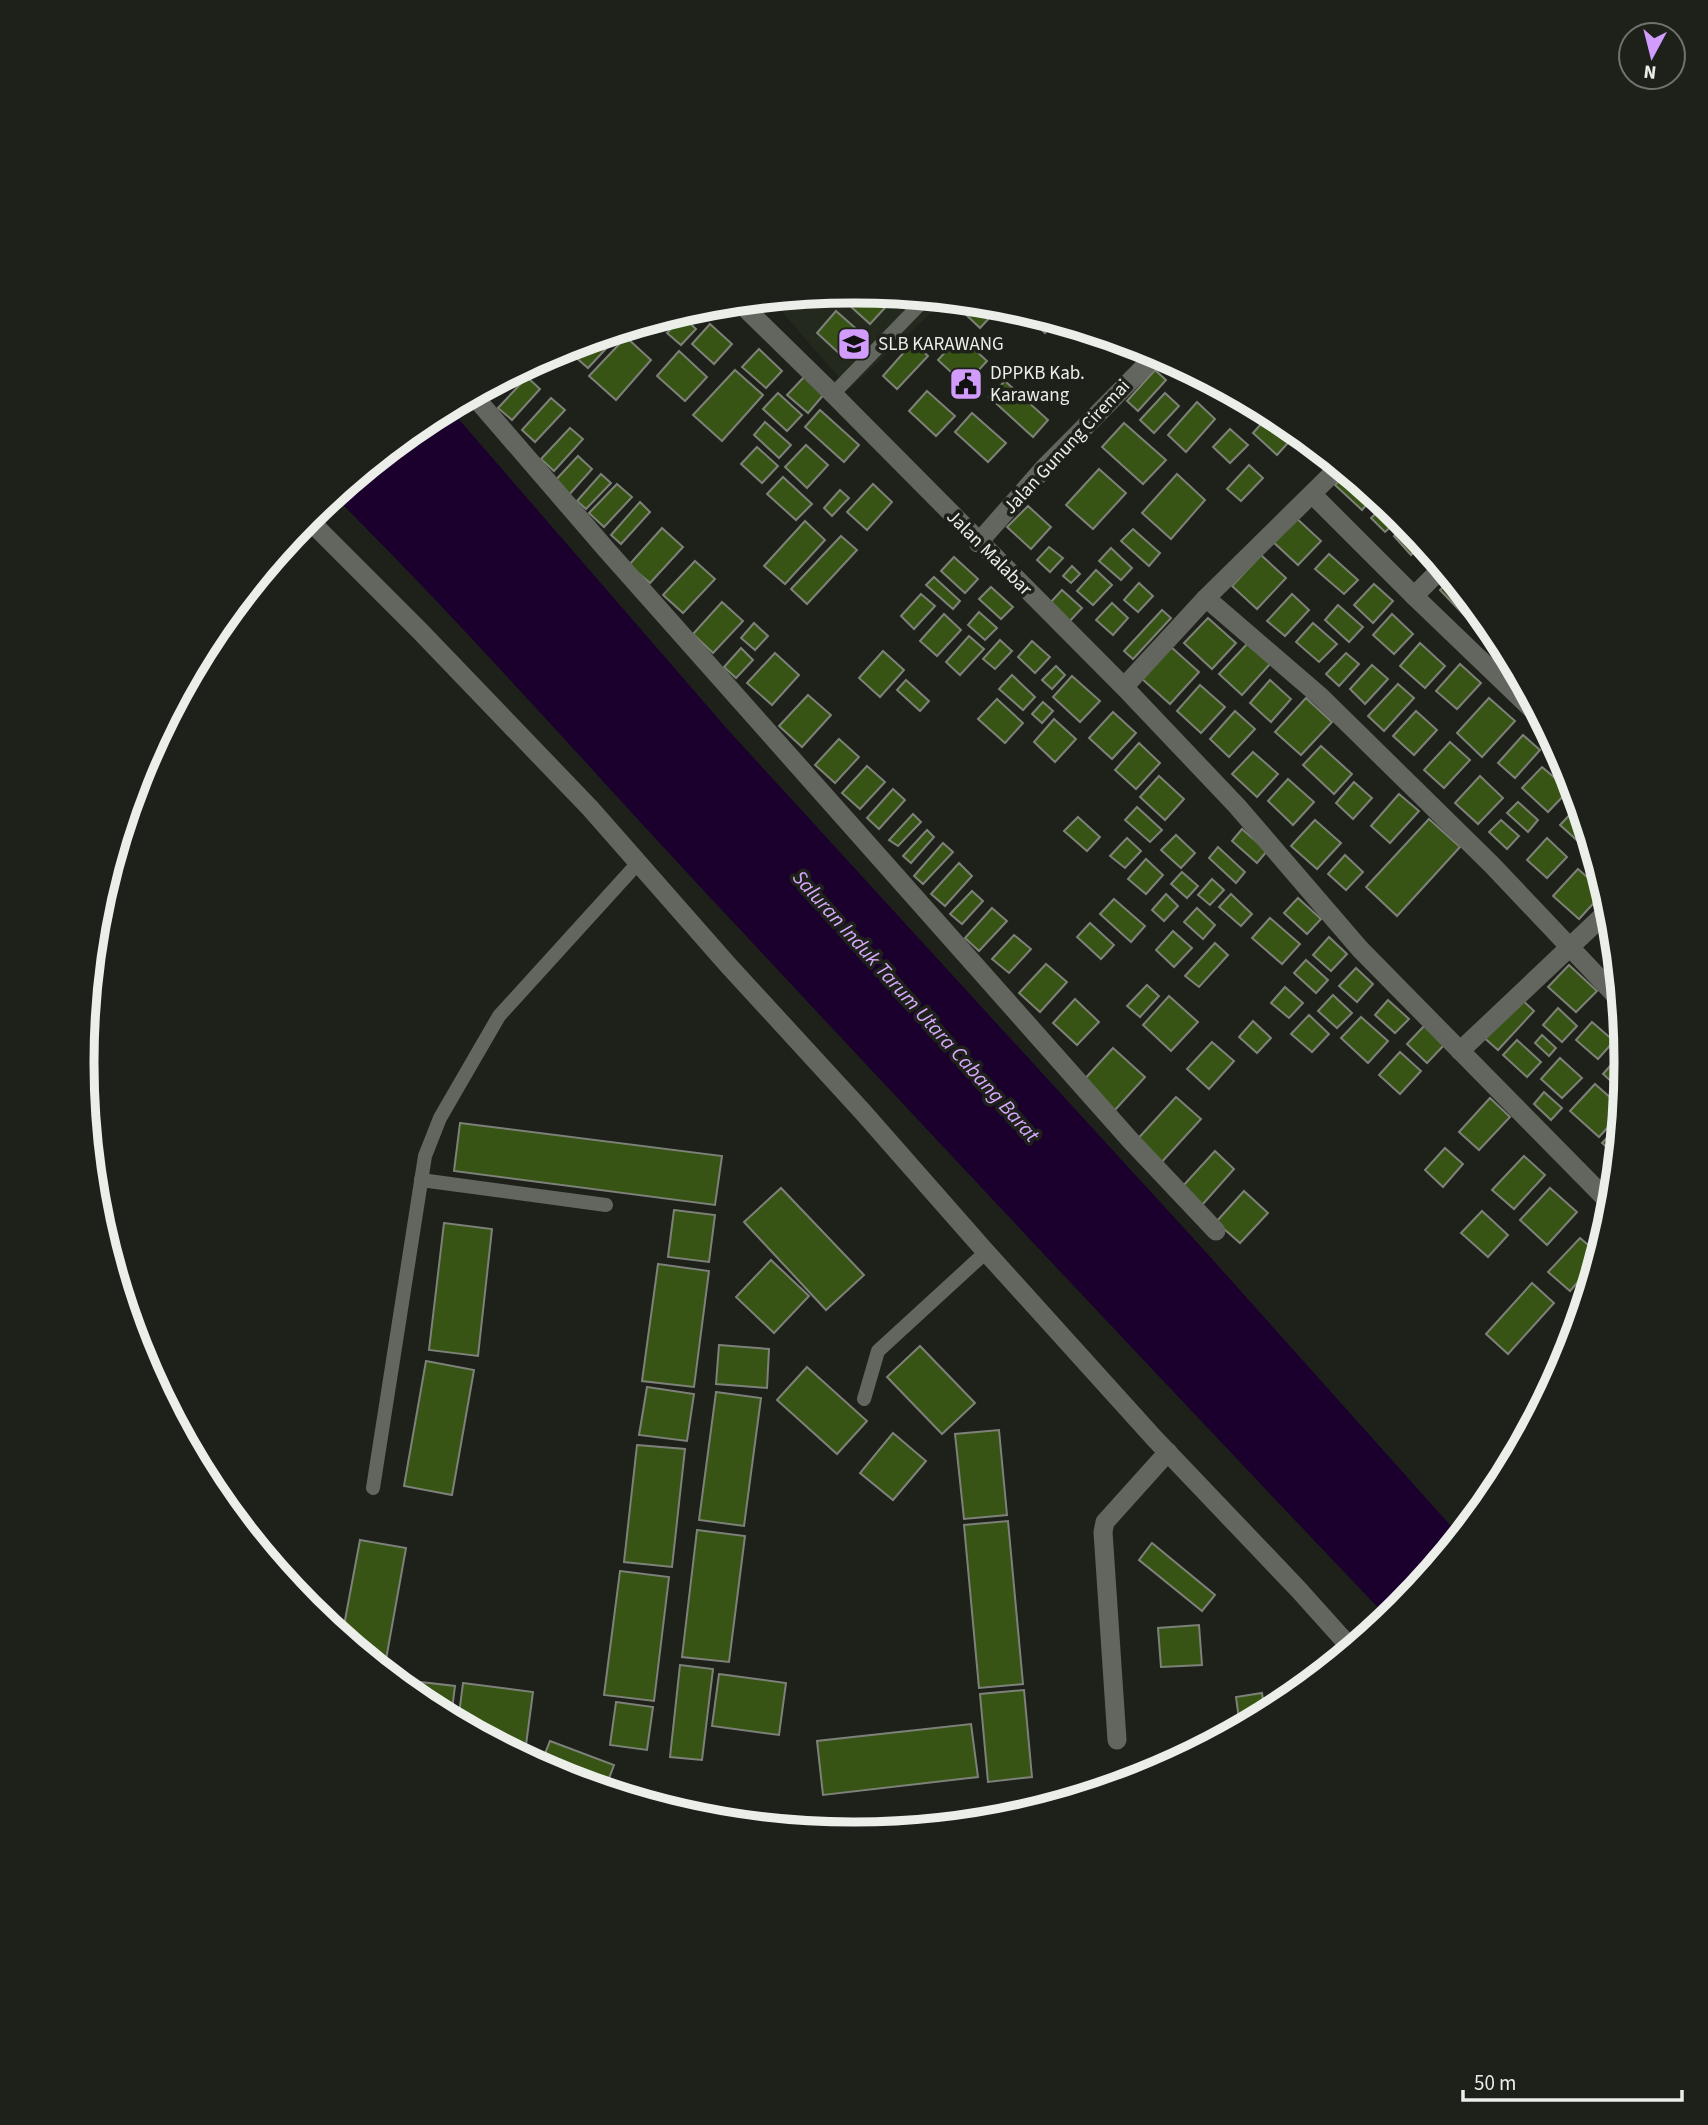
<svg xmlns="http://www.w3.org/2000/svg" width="1708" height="2125" font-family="'Source Sans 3',sans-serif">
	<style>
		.built { fill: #232a1d }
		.water { fill: #1b002e }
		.building { fill: #375414; stroke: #7d8179; stroke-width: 2 }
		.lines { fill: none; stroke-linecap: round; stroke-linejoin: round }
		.service { stroke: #62665e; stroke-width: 14 }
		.minor { stroke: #62665e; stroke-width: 19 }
		.labels { text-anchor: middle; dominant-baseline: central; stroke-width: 7; stroke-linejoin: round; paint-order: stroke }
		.poi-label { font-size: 19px; fill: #ebeee9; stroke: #1d211a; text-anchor: start }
		.street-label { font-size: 19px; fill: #ebeee9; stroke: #1d211a }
		.water-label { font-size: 21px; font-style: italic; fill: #d8a9fe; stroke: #1d211a }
		.rim { fill: none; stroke: #ebeee9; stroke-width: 9 }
	</style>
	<rect width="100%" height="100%" fill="#1d211a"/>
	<path class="built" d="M854,291L945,300L849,389L771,299Z"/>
	<path class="water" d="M449,408L729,731L1204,1250L1459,1535L1399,1608L1388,1618C1158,1377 931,1134 704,891C581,759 462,623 334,496L426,421Z"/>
	<g class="building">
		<path d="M854,291L887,294L893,299L870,324L836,293Z"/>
		<path d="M795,297L787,305L779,298Z"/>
		<path d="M965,302L978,303L992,315L980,328L959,308Z"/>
		<path d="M1021,310L1056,321L1045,333Z"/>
		<path d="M836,311L861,333L841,355L817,333Z"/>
		<path d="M683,317L696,329L681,345L667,333Z"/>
		<path d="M710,324L732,344L714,364L692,344Z"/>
		<path d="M611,333L616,338L588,368L573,355L586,341Z"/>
		<path d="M960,336L987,361L965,385L938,360Z"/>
		<path d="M626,337L651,360L616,400L589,376Z"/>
		<path d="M913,342L928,356L897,389L883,376Z"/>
		<path d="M759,349L782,371L766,388L742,367Z"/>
		<path d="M679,351L707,377L685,401L657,376Z"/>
		<path d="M735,370L763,395L722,441L693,415Z"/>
		<path d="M1155,370L1166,380L1138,411L1127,401Z"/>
		<path d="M806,375L825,393L808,413L787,395Z"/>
		<path d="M527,377L540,389L512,420L498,408Z"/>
		<path d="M1005,381L1048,420L1033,437L989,397Z"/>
		<path d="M927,391L955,416L936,436L909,411Z"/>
		<path d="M778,393L802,415L787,431L763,409Z"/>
		<path d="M1165,393L1179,406L1154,433L1140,420Z"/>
		<path d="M551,398L565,410L535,442L522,430Z"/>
		<path d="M1197,402L1215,419L1186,452L1168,435Z"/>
		<path d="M820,410L859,445L844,462L805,427Z"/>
		<path d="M972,413L1006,443L988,462L955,432Z"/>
		<path d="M1270,414L1297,433L1277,455L1253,433Z"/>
		<path d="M765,422L791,445L779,458L754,435Z"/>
		<path d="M1124,423L1166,460L1143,484L1102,447Z"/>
		<path d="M570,428L583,439L554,471L541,459Z"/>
		<path d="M1230,429L1248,445L1230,463L1213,447Z"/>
		<path d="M806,445L828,465L807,488L785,467Z"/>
		<path d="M757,447L778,466L762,483L741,464Z"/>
		<path d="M578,456L592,469L567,497L552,484Z"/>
		<path d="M1249,465L1263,478L1241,501L1227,489Z"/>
		<path d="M1099,469L1126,493L1093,529L1066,505Z"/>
		<path d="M1346,473L1374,496L1362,510L1335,485Z"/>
		<path d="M601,474L611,483L586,509L577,501Z"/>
		<path d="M1177,474L1205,500L1171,539L1142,513Z"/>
		<path d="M783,477L812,504L796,520L767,494Z"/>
		<path d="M617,484L632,497L604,527L589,513Z"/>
		<path d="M873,484L892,502L867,530L847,512Z"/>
		<path d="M840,490L849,498L832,516L824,508Z"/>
		<path d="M640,502L650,512L621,544L611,535Z"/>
		<path d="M1385,505L1401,518L1385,532L1371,518Z"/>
		<path d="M1028,506L1051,527L1031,549L1007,527Z"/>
		<path d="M1293,515L1321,541L1298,565L1271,540Z"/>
		<path d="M805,521L825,540L785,584L764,566Z"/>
		<path d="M1406,525L1422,544L1411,555L1394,536Z"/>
		<path d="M662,528L683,547L650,583L629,565Z"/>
		<path d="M1133,529L1160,553L1149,566L1121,541Z"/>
		<path d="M841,536L857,550L807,604L791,589Z"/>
		<path d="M1049,547L1063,558L1050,572L1037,560Z"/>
		<path d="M1111,548L1132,568L1121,580L1099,561Z"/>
		<path d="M1329,554L1358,580L1344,594L1315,569Z"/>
		<path d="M1261,555L1286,578L1257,609L1232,586Z"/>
		<path d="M954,557L978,579L965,593L941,571Z"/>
		<path d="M695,561L715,579L683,613L663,595Z"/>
		<path d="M1072,566L1080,574L1071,583L1063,576Z"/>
		<path d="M1096,570L1112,585L1093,605L1077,591Z"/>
		<path d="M934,577L960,601L953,609L926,585Z"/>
		<path d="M1451,580L1475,609L1466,617L1440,590Z"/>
		<path d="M1139,583L1153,596L1138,612L1124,600Z"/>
		<path d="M1374,584L1393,601L1373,623L1354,605Z"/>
		<path d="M991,587L1013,607L1001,619L979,599Z"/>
		<path d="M1062,590L1082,608L1068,623L1049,604Z"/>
		<path d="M921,594L935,606L914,629L901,616Z"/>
		<path d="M1292,594L1309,610L1285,636L1267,621Z"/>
		<path d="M722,602L743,621L713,653L693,634Z"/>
		<path d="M1112,603L1128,618L1113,635L1096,620Z"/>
		<path d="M1338,605L1363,627L1349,642L1325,620Z"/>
		<path d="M1162,610L1171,618L1133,659L1124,651Z"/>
		<path d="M979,612L997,628L985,640L968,625Z"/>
		<path d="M944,614L961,630L937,656L920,641Z"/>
		<path d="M1392,614L1413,634L1394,654L1373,635Z"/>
		<path d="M1208,618L1236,643L1212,669L1184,643Z"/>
		<path d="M754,623L768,636L755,650L741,638Z"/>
		<path d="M1313,623L1337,644L1319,662L1296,642Z"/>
		<path d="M969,636L984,649L960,675L946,662Z"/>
		<path d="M1000,640L1012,651L995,669L983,659Z"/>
		<path d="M1032,641L1050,657L1035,673L1018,657Z"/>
		<path d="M1248,643L1270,664L1242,695L1219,674Z"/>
		<path d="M1420,643L1445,666L1425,688L1400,666Z"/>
		<path d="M1170,646L1199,672L1170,704L1141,678Z"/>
		<path d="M741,648L753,660L736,678L724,667Z"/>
		<path d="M883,651L904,670L880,697L859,678Z"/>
		<path d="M775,653L799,675L772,705L747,683Z"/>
		<path d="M1346,653L1359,664L1339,686L1326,674Z"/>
		<path d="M1460,664L1481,683L1457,709L1436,691Z"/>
		<path d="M1372,665L1388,679L1365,704L1350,689Z"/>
		<path d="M1056,666L1065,675L1052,689L1042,680Z"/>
		<path d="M1012,675L1035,697L1023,710L999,689Z"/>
		<path d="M1072,676L1100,701L1080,722L1053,697Z"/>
		<path d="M906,680L929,701L920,711L897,690Z"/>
		<path d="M1270,680L1291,699L1271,722L1250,703Z"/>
		<path d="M1398,684L1414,698L1384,731L1368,716Z"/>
		<path d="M1200,685L1225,707L1201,733L1177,711Z"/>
		<path d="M808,695L831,715L802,747L779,726Z"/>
		<path d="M1306,698L1332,722L1301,755L1275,732Z"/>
		<path d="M1489,698L1515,721L1482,757L1457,733Z"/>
		<path d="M997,699L1023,723L1005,743L978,719Z"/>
		<path d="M1043,702L1053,711L1042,723L1032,714Z"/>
		<path d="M1235,711L1255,729L1229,757L1210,739Z"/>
		<path d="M1416,711L1437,730L1414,755L1393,736Z"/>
		<path d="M1113,712L1136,733L1112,759L1089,738Z"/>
		<path d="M1054,719L1076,739L1055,762L1034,742Z"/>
		<path d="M1523,735L1540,750L1515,778L1498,763Z"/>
		<path d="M839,739L859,757L835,783L815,765Z"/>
		<path d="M1450,742L1470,760L1444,788L1424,770Z"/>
		<path d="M1139,743L1160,763L1136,789L1115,770Z"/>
		<path d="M1555,745L1567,768L1569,775L1547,752Z"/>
		<path d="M1321,746L1352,774L1334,794L1303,765Z"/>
		<path d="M1253,752L1278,774L1257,797L1232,774Z"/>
		<path d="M867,766L885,782L860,809L842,793Z"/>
		<path d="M1542,767L1569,790L1548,812L1522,788Z"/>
		<path d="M1159,776L1184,799L1165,820L1140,797Z"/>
		<path d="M1480,776L1503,798L1478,824L1455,803Z"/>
		<path d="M1288,779L1314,802L1293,825L1268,801Z"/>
		<path d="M1354,782L1372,798L1353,819L1336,803Z"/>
		<path d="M893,789L905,800L879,829L867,818Z"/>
		<path d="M1399,794L1419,811L1390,843L1371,826Z"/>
		<path d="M1518,802L1538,820L1528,832L1507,813Z"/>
		<path d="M1578,806L1588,836L1581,844L1560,825Z"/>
		<path d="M1137,807L1162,830L1150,842L1125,820Z"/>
		<path d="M913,814L921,822L898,846L889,840Z"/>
		<path d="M1078,817L1100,837L1087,851L1064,831Z"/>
		<path d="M1429,819L1460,847L1397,916L1366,887Z"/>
		<path d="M1315,820L1341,843L1317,869L1291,846Z"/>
		<path d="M1501,820L1519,836L1507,849L1489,832Z"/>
		<path d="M1242,829L1267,851L1257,863L1232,841Z"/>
		<path d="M927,830L934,837L911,863L903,856Z"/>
		<path d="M1176,835L1195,853L1181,868L1161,850Z"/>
		<path d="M1127,838L1141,851L1125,868L1110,856Z"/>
		<path d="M1547,838L1567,857L1547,878L1527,860Z"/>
		<path d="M943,843L953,852L923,884L914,876Z"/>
		<path d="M1218,847L1245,872L1236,883L1209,858Z"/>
		<path d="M1345,855L1363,872L1346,890L1328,874Z"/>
		<path d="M1146,859L1163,875L1146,894L1128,879Z"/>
		<path d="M959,863L972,876L945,906L931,894Z"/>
		<path d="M1578,869L1604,892L1579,919L1553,896Z"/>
		<path d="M1182,872L1198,886L1187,898L1171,884Z"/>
		<path d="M1212,879L1224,890L1210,905L1198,895Z"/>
		<path d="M972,891L983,901L962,924L950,914Z"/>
		<path d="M1166,894L1178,906L1164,921L1152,910Z"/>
		<path d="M1231,894L1252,914L1241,926L1219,907Z"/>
		<path d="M1298,898L1321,919L1307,934L1284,913Z"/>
		<path d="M1114,899L1145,926L1131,942L1100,914Z"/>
		<path d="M992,908L1007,921L979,951L965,938Z"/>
		<path d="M1197,908L1215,925L1203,939L1184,922Z"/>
		<path d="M1270,918L1300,944L1282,964L1252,938Z"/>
		<path d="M1090,923L1114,945L1101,959L1077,937Z"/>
		<path d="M1173,931L1192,948L1174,967L1156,950Z"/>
		<path d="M1014,935L1031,949L1009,973L992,959Z"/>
		<path d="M1613,936L1615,950L1607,943Z"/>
		<path d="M1329,937L1347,954L1331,971L1313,955Z"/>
		<path d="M1215,943L1228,955L1199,987L1185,976Z"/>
		<path d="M1306,960L1328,980L1316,993L1294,973Z"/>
		<path d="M1046,964L1067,982L1040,1012L1019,993Z"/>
		<path d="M1569,965L1597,991L1576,1012L1548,987Z"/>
		<path d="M1356,968L1373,984L1357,1002L1339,986Z"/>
		<path d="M1147,985L1159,996L1140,1017L1127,1006Z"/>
		<path d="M1285,987L1303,1003L1289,1018L1271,1003Z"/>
		<path d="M1333,995L1352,1013L1337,1028L1318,1011Z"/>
		<path d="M1169,996L1198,1022L1171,1051L1143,1025Z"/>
		<path d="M1518,996L1534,1011L1498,1050L1481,1035Z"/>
		<path d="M1075,999L1099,1022L1077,1045L1053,1023Z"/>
		<path d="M1388,1000L1409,1019L1395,1033L1375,1015Z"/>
		<path d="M1558,1008L1577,1026L1562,1042L1543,1025Z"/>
		<path d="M1309,1015L1329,1034L1312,1052L1291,1034Z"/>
		<path d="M1361,1017L1388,1041L1368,1063L1341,1038Z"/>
		<path d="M1253,1021L1271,1038L1257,1053L1239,1037Z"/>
		<path d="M1592,1022L1614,1041L1598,1059L1576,1040Z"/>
		<path d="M1425,1025L1445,1044L1427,1063L1407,1044Z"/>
		<path d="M1542,1035L1556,1048L1549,1056L1535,1043Z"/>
		<path d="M1517,1040L1541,1062L1527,1077L1503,1055Z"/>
		<path d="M1212,1042L1234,1061L1209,1089L1187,1069Z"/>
		<path d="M1113,1048L1145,1077L1114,1111L1082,1082Z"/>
		<path d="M1624,1050L1626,1063L1623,1092L1603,1074Z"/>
		<path d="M1400,1052L1421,1071L1400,1094L1379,1075Z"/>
		<path d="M1560,1058L1582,1078L1562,1098L1541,1079Z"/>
		<path d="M1595,1084L1621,1107V1113L1599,1137L1570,1111Z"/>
		<path d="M1544,1092L1562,1108L1551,1120L1534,1104Z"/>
		<path d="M1176,1097L1201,1119L1159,1165L1134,1143Z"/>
		<path d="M1490,1098L1510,1117L1479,1150L1459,1132Z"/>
		<path d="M460,1123L722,1156L715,1205L454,1171Z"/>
		<path d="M1620,1124L1617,1156L1602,1143Z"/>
		<path d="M1445,1148L1463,1164L1443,1187L1425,1170Z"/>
		<path d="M1215,1151L1234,1169L1202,1205L1182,1187Z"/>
		<path d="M1524,1156L1545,1175L1514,1209L1492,1190Z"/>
		<path d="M781,1188L864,1275L826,1310L744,1222Z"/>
		<path d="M1550,1188L1577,1212L1547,1245L1520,1220Z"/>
		<path d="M1244,1191L1268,1213L1240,1243L1216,1222Z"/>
		<path d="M674,1210L715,1215L709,1262L668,1257Z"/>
		<path d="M1482,1211L1508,1235L1488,1257L1461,1233Z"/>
		<path d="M444,1223L492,1229L478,1356L429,1350Z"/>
		<path d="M1580,1238L1599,1254L1596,1261L1570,1291L1548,1272Z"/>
		<path d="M771,1260L809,1296L774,1333L736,1297Z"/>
		<path d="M658,1264L709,1271L694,1387L642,1381Z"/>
		<path d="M1532,1283L1554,1303L1508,1354L1486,1334Z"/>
		<path d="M719,1345L769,1349L767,1388L716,1384Z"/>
		<path d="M920,1346L975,1403L942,1434L887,1377Z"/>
		<path d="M426,1361L474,1370L452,1495L404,1486Z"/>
		<path d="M807,1367L867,1421L837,1454L777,1400Z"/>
		<path d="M647,1387L694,1394L687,1441L639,1435Z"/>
		<path d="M716,1392L761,1398L744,1526L699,1520Z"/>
		<path d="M999,1430L1007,1515L964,1519L955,1434Z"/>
		<path d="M893,1433L926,1461L893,1500L860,1473Z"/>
		<path d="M637,1445L685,1449L672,1567L624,1562Z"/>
		<path d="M1008,1521L1023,1684L979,1688L964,1525Z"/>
		<path d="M697,1530L745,1536L729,1662L682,1657Z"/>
		<path d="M360,1540L406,1548L385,1665L375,1663L342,1636Z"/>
		<path d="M1152,1543L1215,1595L1202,1611L1139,1560Z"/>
		<path d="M620,1571L669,1577L654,1701L604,1695Z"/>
		<path d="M1199,1625L1202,1665L1161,1667L1158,1628Z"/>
		<path d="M680,1665L713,1669L702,1760L670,1757Z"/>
		<path d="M719,1674L786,1683L779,1735L712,1726Z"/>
		<path d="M394,1679L455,1686L451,1718L425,1704Z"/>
		<path d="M463,1683L533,1692L526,1745L492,1740L458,1722Z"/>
		<path d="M1024,1690L1032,1777L988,1782L980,1694Z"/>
		<path d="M1262,1693L1265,1714L1240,1727L1236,1697Z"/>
		<path d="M616,1702L653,1707L647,1750L610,1745Z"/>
		<path d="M971,1724L978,1777L823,1795L817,1741Z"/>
		<path d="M1221,1737L1200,1748L1199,1740Z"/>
		<path d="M550,1741L614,1765L605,1789L558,1775L540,1766Z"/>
	</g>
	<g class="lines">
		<g class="service">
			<path d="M833,394L926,298"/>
			<path d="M421,1180L606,1205"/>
			<path d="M864,1399L878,1351L986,1252"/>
			<path d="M373,1488L425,1156L440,1118L499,1016L638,863"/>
		</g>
		<g class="minor">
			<path d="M739,302L833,394L1124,687L1237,806L1360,949L1612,1205"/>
			<path d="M473,395L605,548L1131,1141L1216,1231"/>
			<path d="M1312,494L1414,596L1540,717"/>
			<path d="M307,518L419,630L590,808L728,965L862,1111L986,1252L1155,1439L1298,1589L1351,1648"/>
			<path d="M978,543L1044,468L1157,354"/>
			<path d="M1414,596L1442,568"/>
			<path d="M1206,598L1321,697L1492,865L1619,999"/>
			<path d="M1124,687L1206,598L1339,467"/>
			<path d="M1460,1051L1610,909"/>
			<path d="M1117,1740L1103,1532L1105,1522L1168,1452"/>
		</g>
	</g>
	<defs>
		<symbol id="school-square" viewBox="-11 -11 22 22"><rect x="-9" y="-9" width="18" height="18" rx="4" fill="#d29cfd" stroke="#1d211a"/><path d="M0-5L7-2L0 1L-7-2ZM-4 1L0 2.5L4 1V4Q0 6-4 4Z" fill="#111"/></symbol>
		<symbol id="civic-square" viewBox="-11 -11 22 22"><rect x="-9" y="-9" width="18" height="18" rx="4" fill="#d29cfd" stroke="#1d211a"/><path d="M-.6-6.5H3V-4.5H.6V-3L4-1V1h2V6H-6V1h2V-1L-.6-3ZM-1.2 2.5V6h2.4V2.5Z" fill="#111"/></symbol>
	</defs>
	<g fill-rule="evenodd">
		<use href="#school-square" x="835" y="325" width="38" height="38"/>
		<use href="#civic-square" x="947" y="365" width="38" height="38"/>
	</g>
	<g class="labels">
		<g class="poi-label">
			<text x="878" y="344">SLB KARAWANG</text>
			<text x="990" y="373">DPPKB Kab.<tspan x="990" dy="22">Karawang</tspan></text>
		</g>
		<g class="street-label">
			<text transform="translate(1067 447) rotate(-47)">Jalan Gunung Ciremai</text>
			<text transform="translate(989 553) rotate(45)">Jalan Malabar</text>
		</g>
		<g class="water-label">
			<text transform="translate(916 1006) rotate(48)">Saluran Induk Tarum Utara Cabang Barat</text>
		</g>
	</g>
	<path d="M0 0H1708V2125H0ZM853 303H855A759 759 0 0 1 1614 1062V1063A759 759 0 0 1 855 1822H853A759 759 0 0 1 94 1063V1062A759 759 0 0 1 853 303Z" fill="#1d211a" fill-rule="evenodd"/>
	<path class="rim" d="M853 303H855A759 759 0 0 1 1614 1062V1063A759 759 0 0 1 855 1822H853A759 759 0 0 1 94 1063V1062A759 759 0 0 1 853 303Z"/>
	<g transform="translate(1652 56) rotate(187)"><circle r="33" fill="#1d211a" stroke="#6f736d" stroke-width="2"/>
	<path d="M0-5L12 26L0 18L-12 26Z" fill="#d29cfd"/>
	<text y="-10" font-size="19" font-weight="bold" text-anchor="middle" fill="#ebeee9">N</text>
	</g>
	<path d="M1463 2090v10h219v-10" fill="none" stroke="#ebeee9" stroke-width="3.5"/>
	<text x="1474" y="2090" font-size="21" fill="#ebeee9" stroke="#1d211a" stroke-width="5" paint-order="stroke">50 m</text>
</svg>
